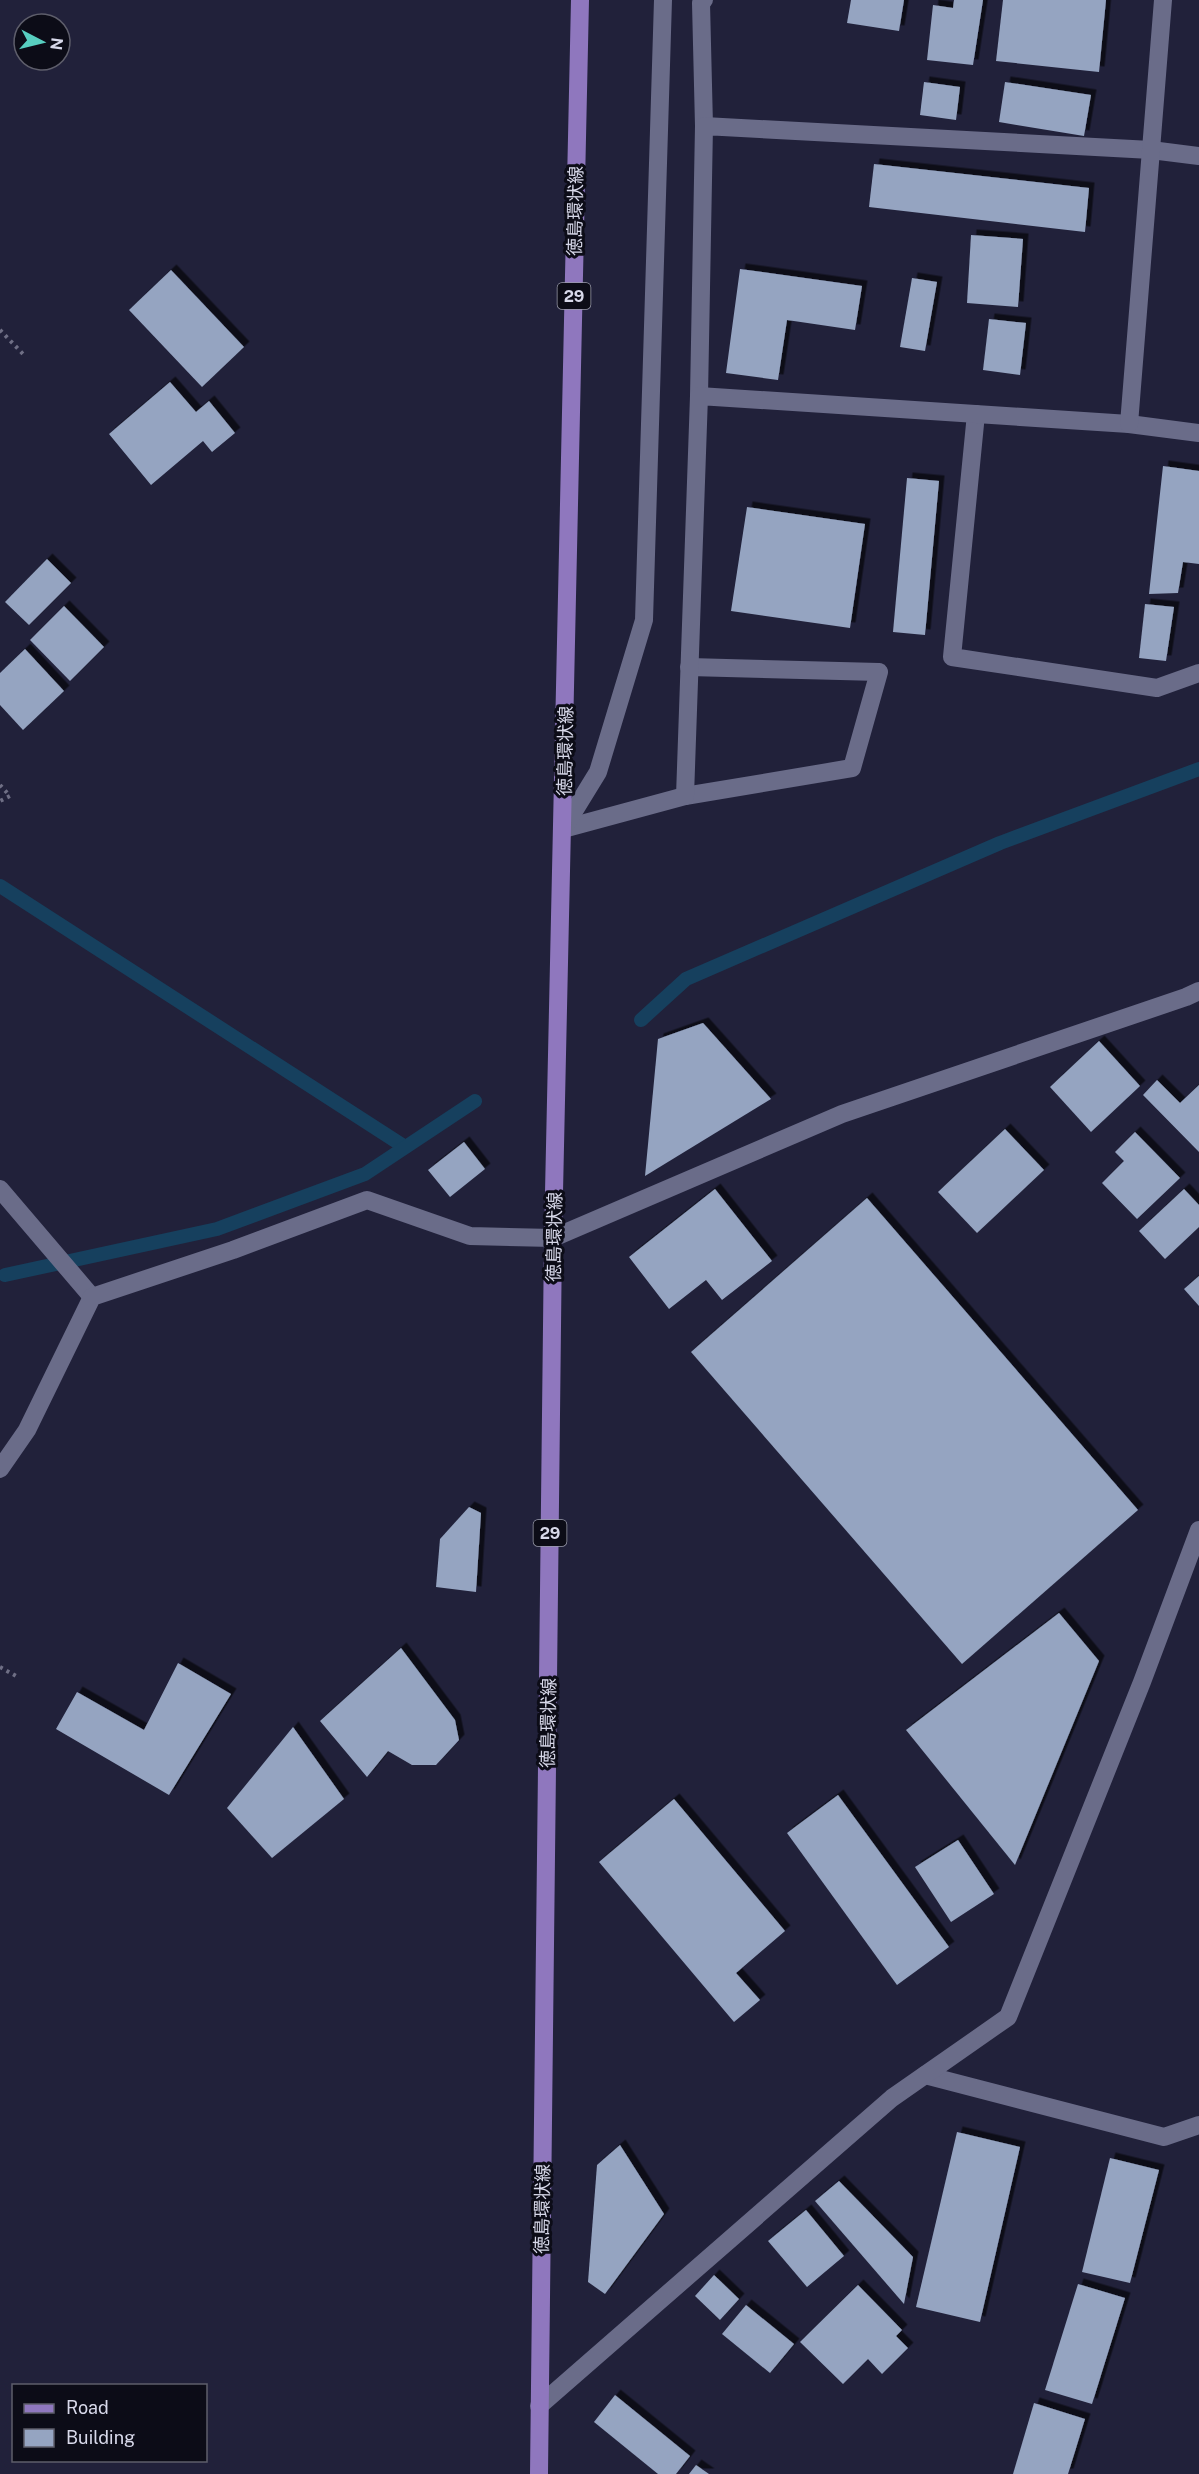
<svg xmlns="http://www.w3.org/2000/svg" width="1199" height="2474" font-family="'Public Sans','Noto Sans JP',sans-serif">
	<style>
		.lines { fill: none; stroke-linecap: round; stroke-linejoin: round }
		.stream { stroke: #16405e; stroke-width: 14 }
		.building { fill: #95a4c1; filter: url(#shadow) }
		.path { stroke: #6f6f85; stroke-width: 4; stroke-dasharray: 3 4.5; stroke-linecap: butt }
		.lane { stroke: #6a6c89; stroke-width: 18 }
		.street { stroke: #6a6c89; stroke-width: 18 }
		.primary { stroke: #8f77be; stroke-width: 18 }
		.labels { text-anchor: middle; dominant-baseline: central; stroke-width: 6; stroke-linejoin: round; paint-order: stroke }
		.shield { fill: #0c0c17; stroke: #9b9cab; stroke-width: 1.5 }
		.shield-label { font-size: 16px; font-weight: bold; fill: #d8d9ea }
		.street-label { font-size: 18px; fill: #d8d9ea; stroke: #0c0c17 }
	</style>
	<defs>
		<filter id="shadow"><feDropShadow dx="5.5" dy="-5.5" stdDeviation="0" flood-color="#0009"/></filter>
	</defs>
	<rect width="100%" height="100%" fill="#21213a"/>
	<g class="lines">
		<g class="stream">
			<path d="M0,886L405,1147"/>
			<path d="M641,1020L686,979L1000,843L1199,769"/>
			<path d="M5,1275L217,1229L365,1174L475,1101"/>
		</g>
	</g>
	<g class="building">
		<path d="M851,0H904L899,31L847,23Z"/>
		<path d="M954,0H983L973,65L927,60L933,5L953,8Z"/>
		<path d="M1003,0H1106L1099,72L996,61Z"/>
		<path d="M924,82L960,87L956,120L920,115Z"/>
		<path d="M1005,82L1091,95L1084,136L999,122Z"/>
		<path d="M874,164L1089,188L1085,232L869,207Z"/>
		<path d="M971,235L1023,239L1018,307L967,303Z"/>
		<path d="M740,269L862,286L855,330L787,320L778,380L726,373Z"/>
		<path d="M171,270L244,347L202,387L129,310Z"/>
		<path d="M912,278L937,282L925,351L900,347Z"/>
		<path d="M989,319L1026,323L1020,375L983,370Z"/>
		<path d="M170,382L196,412L209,401L235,433L212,452L203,441L151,485L109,434Z"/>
		<path d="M1163,466L1199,471V564L1183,562L1178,593L1149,594Z"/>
		<path d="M907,478L939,481L925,635L893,632Z"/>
		<path d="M747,507L865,524L850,628L731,611Z"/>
		<path d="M47,559L71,583L29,625L5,602Z"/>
		<path d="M1145,604L1174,607L1166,661L1139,658Z"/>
		<path d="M64,606L104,647L70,681L30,640Z"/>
		<path d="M25,649L64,691L23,730L0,705V673Z"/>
		<path d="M703,1023L771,1099L645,1176L658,1039Z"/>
		<path d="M1099,1041L1140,1086L1091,1132L1050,1087Z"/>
		<path d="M1157,1080L1180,1103L1199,1085V1152L1143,1095Z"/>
		<path d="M1005,1129L1044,1170L977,1233L938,1192Z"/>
		<path d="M1135,1132L1180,1178L1137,1219L1102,1183L1124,1161L1115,1152Z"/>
		<path d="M464,1142L485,1169L450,1197L428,1170Z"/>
		<path d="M715,1189L772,1261L722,1300L706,1280L669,1309L629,1257Z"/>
		<path d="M1184,1189L1199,1205V1227L1165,1259L1139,1231Z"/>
		<path d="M867,1198L1138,1510L962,1664L691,1352Z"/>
		<path d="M1199,1276V1306L1184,1289Z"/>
		<path d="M469,1507L481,1513L476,1592L436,1587L440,1539Z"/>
		<path d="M1059,1613L1099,1661L1015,1865L906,1730Z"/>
		<path d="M401,1648L455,1720L459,1740L436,1765H412L388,1751L367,1777L320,1721Z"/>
		<path d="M178,1663L231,1694L169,1795L56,1729L77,1692L144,1730Z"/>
		<path d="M293,1727L344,1799L272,1858L227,1808Z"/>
		<path d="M838,1795L949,1947L897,1985L787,1833Z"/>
		<path d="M674,1799L785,1931L736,1973L760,2000L734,2022L599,1862Z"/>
		<path d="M958,1840L994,1894L951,1922L915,1867Z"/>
		<path d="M957,2132L1020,2147L980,2322L916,2307Z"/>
		<path d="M620,2145L664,2214L605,2294L588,2282L597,2165Z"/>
		<path d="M1110,2158L1159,2170L1130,2283L1082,2272Z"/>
		<path d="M839,2181L913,2257L904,2304L815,2201Z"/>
		<path d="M806,2210L844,2256L807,2287L768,2241Z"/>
		<path d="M714,2275L739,2299L720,2320L695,2296Z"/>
		<path d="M1078,2284L1125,2298L1092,2404L1045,2390Z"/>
		<path d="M858,2285L902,2330L896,2336L908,2348L882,2374L868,2359L843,2384L800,2342Z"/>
		<path d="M746,2305L794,2344L770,2373L722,2334Z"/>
		<path d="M615,2395L690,2456L676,2474H658L594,2422Z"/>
		<path d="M1034,2403L1085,2419L1068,2474H1013Z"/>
		<path d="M696,2465L709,2474H689Z"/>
	</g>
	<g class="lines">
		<g class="path">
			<path d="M0,330L23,354"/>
			<path d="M0,785L10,796L0,801"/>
			<path d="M0,1667L16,1676"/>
		</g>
		<g class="lane">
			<path d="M704,126L701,3L704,0"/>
			<path d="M699,396L704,126L1151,150L1199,156"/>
			<path d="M976,414L952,657L1157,688L1199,673"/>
			<path d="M685,796L852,768L879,672L689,667"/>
			<path d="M563,829L685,796L699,396L1129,424L1199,433"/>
		</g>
		<g class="street">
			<path d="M1129,424L1163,0"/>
			<path d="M563,829L598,772L644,620L663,0"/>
			<path d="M0,1189L92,1297"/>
			<path d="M0,1469L27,1430L92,1297L233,1250L367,1200L470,1236L553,1238L842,1114L1186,997L1199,991"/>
			<path d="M925,2075L1164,2137L1199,2125"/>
			<path d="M539,2406L892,2098L1008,2017L1142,1682L1199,1530"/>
		</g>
		<path class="primary" d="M539,2474L553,1238L580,0"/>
	</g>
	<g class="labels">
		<g class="shield">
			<rect x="557.5" y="283" width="33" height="26" rx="4.5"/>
			<rect x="533.5" y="1520" width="33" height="26" rx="4.5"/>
		</g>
		<g class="shield-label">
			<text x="574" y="296">29</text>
			<text x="550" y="1533">29</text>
		</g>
		<g class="street-label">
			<text transform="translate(575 211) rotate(-89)">徳島環状線</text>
			<text transform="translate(565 751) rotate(-89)">徳島環状線</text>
			<text transform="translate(554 1237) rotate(-89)">徳島環状線</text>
			<text transform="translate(548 1723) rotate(-89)">徳島環状線</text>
			<text transform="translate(542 2209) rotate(-89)">徳島環状線</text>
		</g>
	</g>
	<rect x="12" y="2384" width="195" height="78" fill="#0c0c17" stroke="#5e5e6b" stroke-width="1.5"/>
	<rect x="24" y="2404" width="30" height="9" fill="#8f77be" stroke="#5e5e6b" stroke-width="1.5"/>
	<text x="66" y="2414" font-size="18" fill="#d8d9ea">Road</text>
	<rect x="24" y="2429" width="30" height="18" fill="#95a4c1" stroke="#5e5e6b" stroke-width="1.5"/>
	<text x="66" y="2444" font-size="18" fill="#d8d9ea">Building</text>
	<g transform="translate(42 42) rotate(97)"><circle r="28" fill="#0c0c17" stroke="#5e5e6b" stroke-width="1.5"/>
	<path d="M0-4.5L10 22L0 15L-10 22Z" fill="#58cec0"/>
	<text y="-9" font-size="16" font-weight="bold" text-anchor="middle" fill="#d8d9ea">N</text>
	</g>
</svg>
